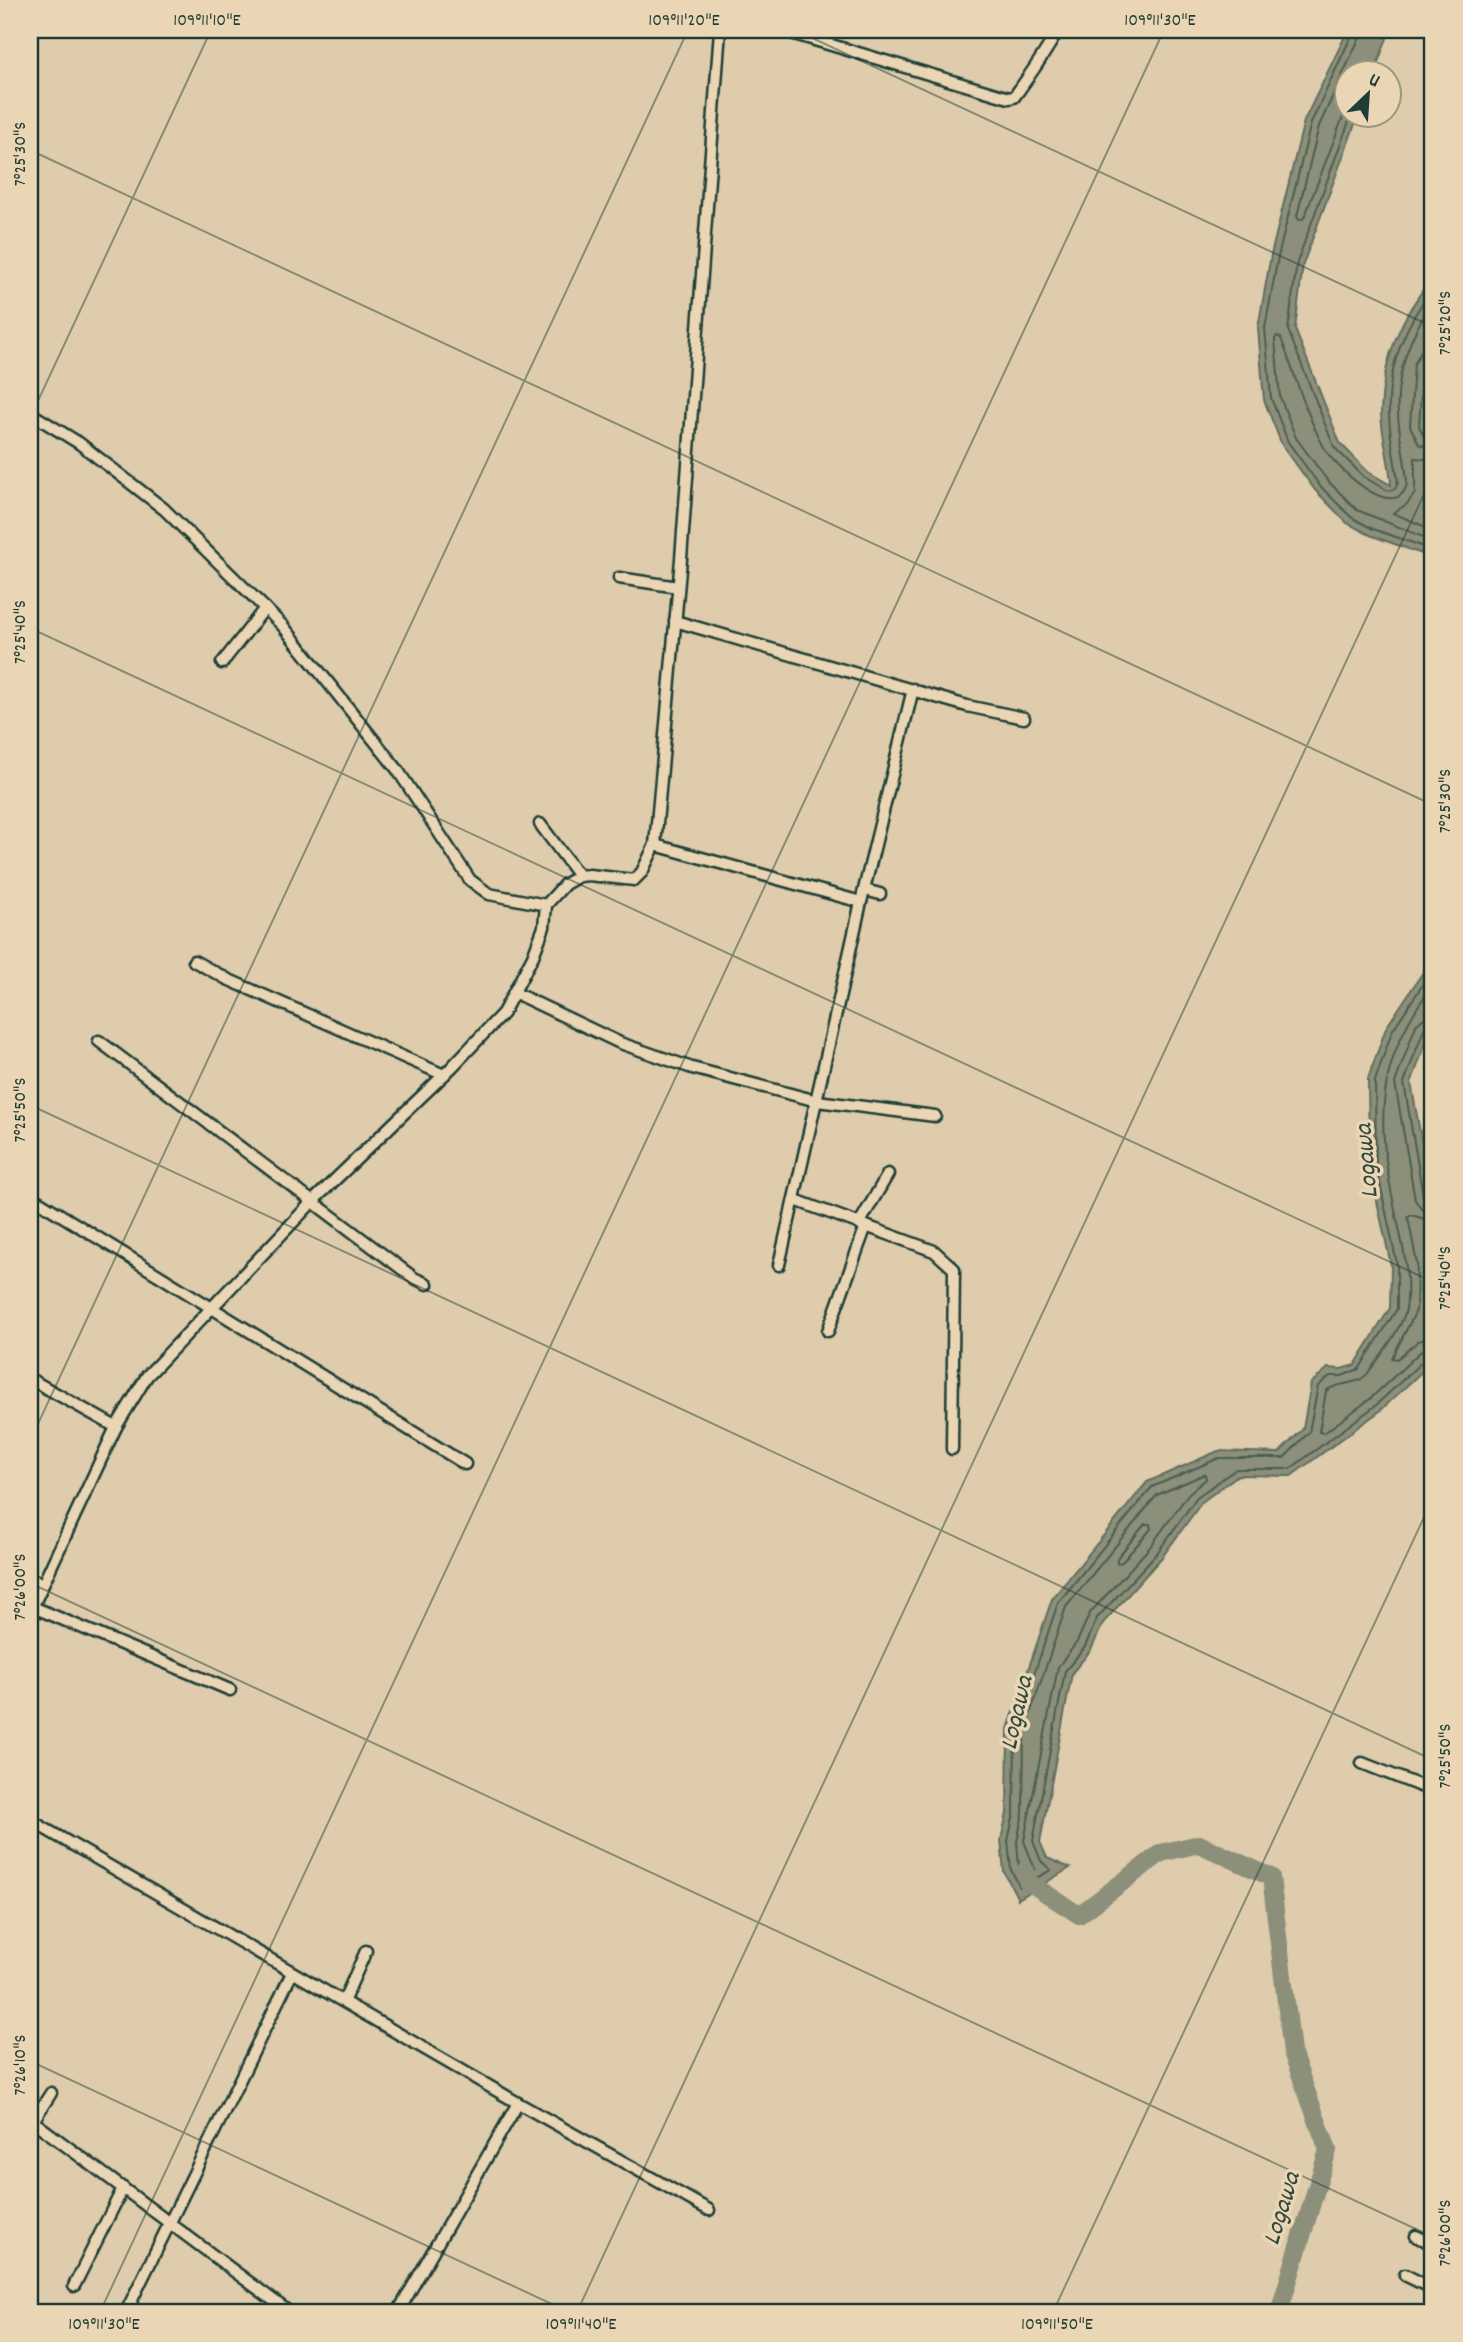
<svg xmlns="http://www.w3.org/2000/svg" width="1463" height="2342" font-family="Dekko,sans-serif">
	<style>
		.water { fill: #8c8f7a; stroke: #606e5e; stroke-width: 2 }
		.lines { fill: none; stroke-linecap: round; stroke-linejoin: round }
		.shore { stroke: #4b5e50; stroke-width: 2 }
		.river { stroke: #8c8f7a; stroke-width: 18 }
		.minor-casing { stroke: #1f3d34; stroke-width: 15 }
		.minor { stroke: #ead5b4; stroke-width: 10 }
		.ticks { fill: none; stroke: #1f3d34; stroke-width: 2; stroke-opacity: 0.45 }
		.labels { text-anchor: middle; dominant-baseline: central; stroke-width: 7; stroke-linejoin: round; paint-order: stroke }
		.water-label { font-size: 26px; font-style: italic; fill: #2f493e; stroke: #ead5b4 }
		.neatline { fill: none; stroke: #1f3d34; stroke-width: 2.5 }
		.ticks-label { font-size: 18px; text-anchor: middle; fill: #1f3d34 }
	</style>
	<rect width="100%" height="100%" fill="#deccac"/>
	<filter id="ink" filterUnits="userSpaceOnUse"><feTurbulence type="fractalNoise" baseFrequency=".0143" numOctaves="2"/><feDisplacementMap in="SourceGraphic" scale="14" xChannelSelector="R" yChannelSelector="G"/><feConvolveMatrix kernelMatrix="1 2 1 2 8 2 1 2 1" color-interpolation-filters="sRGB"/></filter>
	<g filter="url(#ink)">
		<g class="water">
			<path d="M1348,30H1390L1374,73L1348,74V116H1358L1303,264L1295,329L1340,443L1368,472L1391,485C1390,461 1381,435 1381,410C1383,358 1401,316 1433,277V357L1430,365L1426,426L1433,438V558L1370,535L1347,523L1315,490L1282,445L1264,400L1258,328L1271,255L1304,121Z"/>
			<path d="M1433,957V1024L1411,1083L1433,1204V1361L1380,1411L1291,1476L1238,1475L1202,1502L1162,1557L1103,1623L1091,1650L1072,1673L1040,1842L1047,1858L1070,1868L1018,1899L1004,1872L1001,1840L1007,1813L1008,1729L1052,1599L1147,1482L1218,1451L1279,1453L1303,1429L1311,1383L1328,1368L1341,1369L1355,1365L1390,1308L1391,1265L1369,1165L1368,1079L1386,1028Z"/>
		</g>
		<g class="lines">
			<g class="shore">
				<path d="M1354,30L1311,123L1278,257L1265,328L1271,398L1288,442L1320,486L1351,517L1373,529L1433,550"/>
				<path d="M1348,104L1304,218L1299,220L1297,216L1319,126L1363,30"/>
				<path d="M1351,116L1297,262L1288,330L1334,447L1364,477L1388,491L1395,489L1398,482C1395,459 1389,436 1389,412C1387,367 1406,323 1433,288"/>
				<path d="M1433,302C1411,332 1395,375 1398,414C1399,437 1406,461 1407,484C1396,525 1335,467 1325,449C1306,415 1295,375 1281,338L1277,336L1275,339L1280,397L1296,438L1327,480L1357,510L1433,541"/>
				<path d="M1433,348L1421,351L1414,364L1410,426L1419,444L1433,449"/>
				<path d="M1433,357L1426,358L1423,364L1419,426L1425,438L1433,440"/>
				<path d="M1433,460L1415,458V493L1407,504L1393,513L1433,530"/>
				<path d="M1433,969L1392,1031L1375,1081L1376,1165L1397,1264V1309L1359,1369L1342,1376H1330L1318,1386L1309,1432L1284,1458H1219L1152,1487L1058,1603L1015,1731L1014,1813L1008,1841L1011,1870L1020,1887L1051,1870L1041,1861L1033,1841L1065,1671L1085,1647L1097,1618L1157,1553L1197,1497L1236,1469H1290L1375,1406L1426,1358L1433,1356"/>
				<path d="M1433,984C1376,1063 1375,1117 1395,1210C1402,1242 1411,1276 1406,1309C1404,1324 1377,1361 1368,1373C1357,1387 1337,1381 1326,1391L1319,1432L1324,1433L1370,1399L1421,1351L1433,1348"/>
				<path d="M1433,1016L1424,1018L1416,1025L1395,1083L1415,1200L1422,1209L1433,1212"/>
				<path d="M1433,1025L1424,1029L1404,1083L1423,1196L1427,1202L1433,1203"/>
				<path d="M1433,1222L1412,1215L1408,1217L1417,1264L1416,1311L1392,1358L1397,1359L1418,1341L1433,1337"/>
				<path d="M1205,1474L1206,1479L1189,1493L1150,1547L1090,1613L1077,1642L1058,1667L1024,1841L1035,1869L1024,1875L1019,1867L1017,1842L1023,1813L1024,1732L1066,1607L1157,1495Z"/>
				<path d="M1145,1524H1150L1151,1529L1122,1562L1117,1563V1558Z"/>
			</g>
			<path class="river" d="M1025,1871L1027,1881L1079,1915L1161,1853L1199,1844L1271,1877L1292,2052L1328,2150L1279,2312"/>
			<defs>
				<g id="minor">
					<path d="M781,30L1009,98L1014,97C1030,75 1045,54 1058,30"/>
					<path d="M30,413L79,443L164,509L283,626L397,769L470,880L489,894L546,905"/>
					<path d="M619,578L678,587"/>
					<path d="M675,621L967,706L1024,718"/>
					<path d="M222,663L265,608"/>
					<path d="M540,824L579,876"/>
					<path d="M655,845L861,902L779,1265"/>
					<path d="M865,890L880,894"/>
					<path d="M861,902L913,689"/>
					<path d="M194,961L227,979L444,1075"/>
					<path d="M515,993L620,1043L692,1068L817,1101L935,1116"/>
					<path d="M99,1041L414,1278L427,1284"/>
					<path d="M30,1196L465,1464"/>
					<path d="M795,1200L934,1251L954,1269L952,1449"/>
					<path d="M859,1224L888,1174"/>
					<path d="M828,1331L866,1226"/>
					<path d="M30,1379L116,1427"/>
					<path d="M30,1578L42,1584"/>
					<path d="M33,1607L230,1690"/>
					<path d="M30,1612L116,1427L147,1376L314,1200L451,1068L503,1013L533,956L544,927L546,905L565,884L579,876L589,875L634,880L642,872L655,845L681,559L720,30"/>
					<path d="M1362,1763L1433,1791"/>
					<path d="M30,1820L518,2103L398,2312"/>
					<path d="M344,2000L366,1951"/>
					<path d="M518,2103L709,2210"/>
					<path d="M30,2119L289,2312"/>
					<path d="M33,2121L51,2093"/>
					<path d="M1416,2236L1433,2244"/>
					<path d="M1405,2275L1433,2289"/>
					<path d="M74,2286L123,2188"/>
					<path d="M126,2312L292,1973"/>
				</g>
			</defs>
			<use href="#minor" class="minor-casing"/>
			<use href="#minor" class="minor"/>
		</g>
	</g>
	<path class="ticks" d="M795,30L1433,327M30,150L1433,805M30,418L211,30M30,628L1433,1282M30,1105L1433,1760M30,1441L688,30M30,1583L1433,2237M30,2061L569,2312M100,2312L1164,30M577,2312L1433,475M1053,2312L1433,1498"/>
	<g class="labels">
		<g class="water-label">
			<text transform="translate(1368 1161) rotate(-95)">Logawa</text>
			<text transform="translate(1018 1713) rotate(-77)">Logawa</text>
			<text transform="translate(1283 2209) rotate(-73)">Logawa</text>
		</g>
	</g>
	<rect width="1463" height="2342" fill="none" stroke="#ead5b4" stroke-width="77"/>
	<g transform="translate(1368 94) rotate(25)"><circle r="33" fill="#ead5b4" stroke="#999881" stroke-width="2"/>
	<path d="M0-5L12 26L0 18L-12 26Z" fill="#1f3d34"/>
	<text y="-10" font-size="19" font-weight="bold" text-anchor="middle" fill="#1f3d34">U</text>
	</g>
	<rect x="38" y="38" width="1386" height="2266" class="neatline"/>
	<g class="ticks-label">
		<text x="207" y="25">109°11'10"E</text>
		<text x="684" y="25">109°11'20"E</text>
		<text x="1160" y="25">109°11'30"E</text>
		<text transform="translate(19 154) rotate(-90)" y="6">7°25'30"S</text>
		<text transform="translate(1444 323) rotate(-90)" y="6">7°25'20"S</text>
		<text transform="translate(19 632) rotate(-90)" y="6">7°25'40"S</text>
		<text transform="translate(1444 801) rotate(-90)" y="6">7°25'30"S</text>
		<text transform="translate(19 1110) rotate(-90)" y="6">7°25'50"S</text>
		<text transform="translate(1444 1278) rotate(-90)" y="6">7°25'40"S</text>
		<text transform="translate(19 1587) rotate(-90)" y="6">7°26'00"S</text>
		<text transform="translate(1444 1756) rotate(-90)" y="6">7°25'50"S</text>
		<text transform="translate(19 2065) rotate(-90)" y="6">7°26'10"S</text>
		<text transform="translate(1444 2233) rotate(-90)" y="6">7°26'00"S</text>
		<text x="104" y="2329">109°11'30"E</text>
		<text x="581" y="2329">109°11'40"E</text>
		<text x="1057" y="2329">109°11'50"E</text>
	</g>
</svg>
